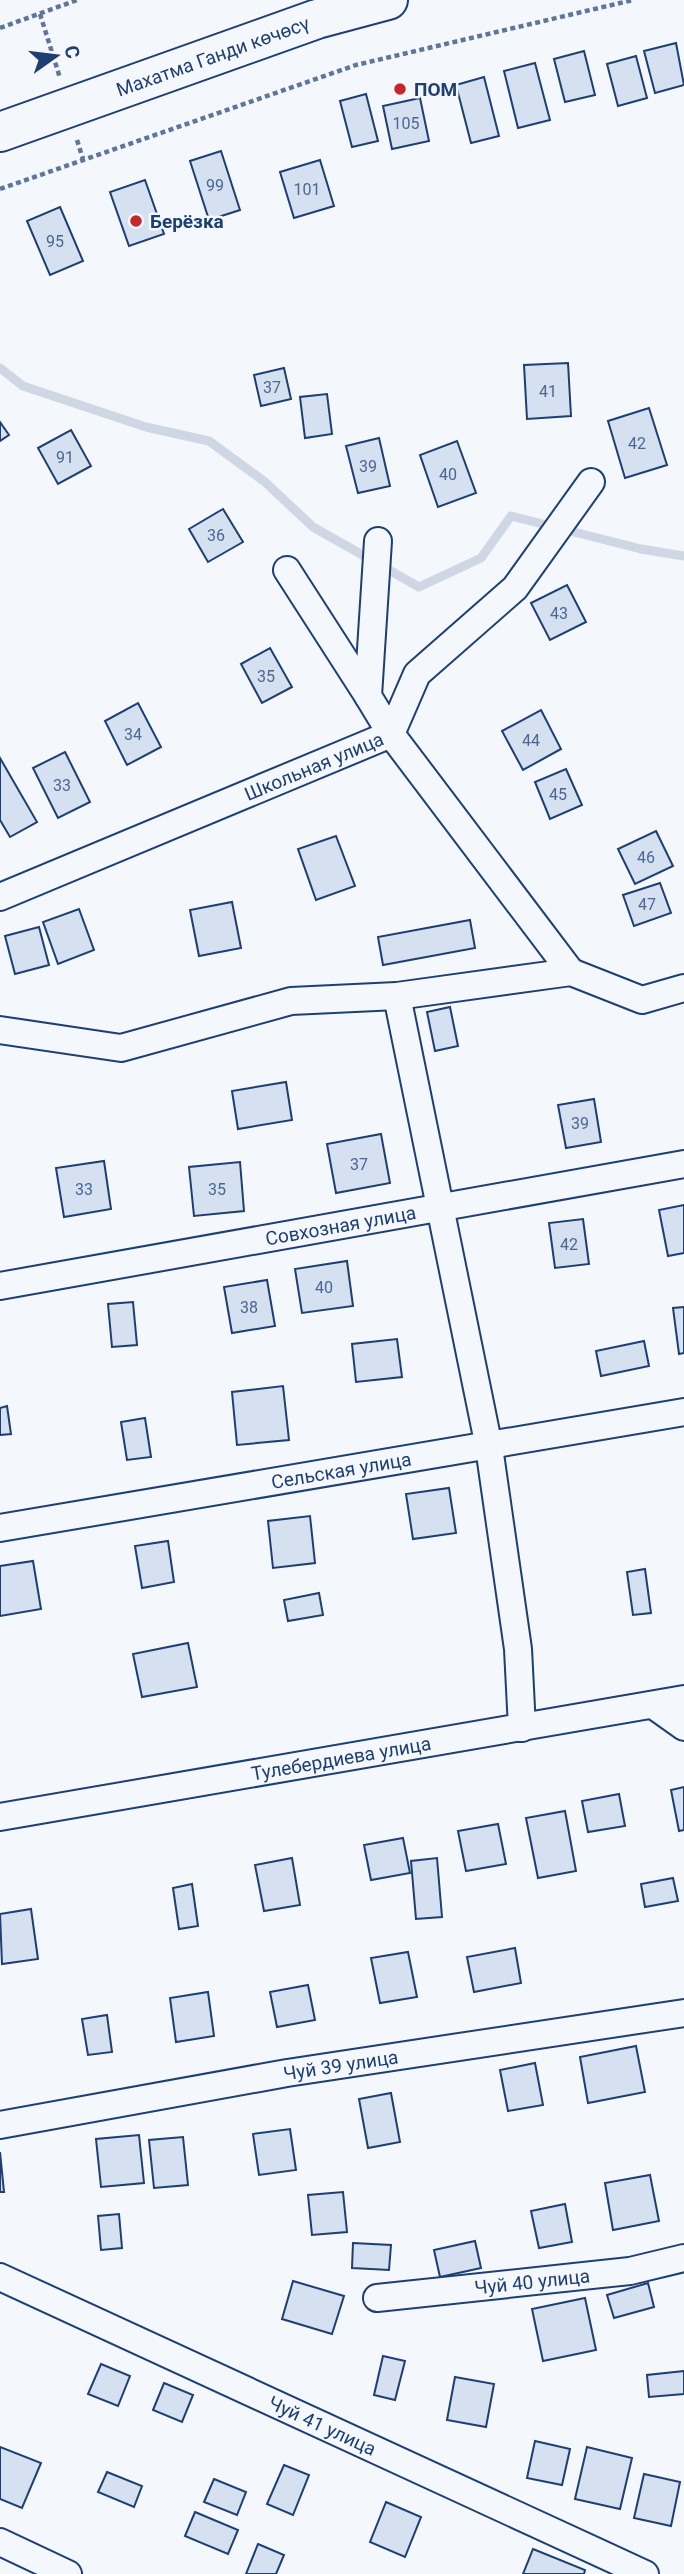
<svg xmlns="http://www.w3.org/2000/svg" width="684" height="2574" font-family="Roboto,sans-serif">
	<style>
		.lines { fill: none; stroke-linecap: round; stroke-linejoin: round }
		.stream { stroke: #cfd7e4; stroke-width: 9 }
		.building { fill: #d5e0f0; stroke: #1d3f73; stroke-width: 2 }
		.street-casing { stroke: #1d3f73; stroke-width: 30 }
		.primary-casing { stroke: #1d3f73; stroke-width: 42 }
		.path { stroke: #5e769c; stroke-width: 4.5; stroke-dasharray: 5 3.5; stroke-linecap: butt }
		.street { stroke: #f4f7fb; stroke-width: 26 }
		.primary { stroke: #f4f7fb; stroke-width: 38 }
		.poi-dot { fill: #c62828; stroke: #f4f7fb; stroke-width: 2.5 }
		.labels { text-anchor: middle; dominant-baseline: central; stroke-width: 5; stroke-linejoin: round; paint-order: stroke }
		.number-label { font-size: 16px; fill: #4b6792 }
		.street-label { font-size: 19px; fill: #1d3f73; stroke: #f4f7fb }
		.poi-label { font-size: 19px; font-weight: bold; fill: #1d3f73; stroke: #f4f7fb; text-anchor: start }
	</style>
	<rect width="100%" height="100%" fill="#f4f7fb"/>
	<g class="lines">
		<path class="stream" d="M0,368L23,386L146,427L209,441L265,482L313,527L419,587L481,558L511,516L641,549L684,556"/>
	</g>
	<g class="building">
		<path d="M676,43L684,85L655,93L644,51Z"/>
		<path d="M584,51L595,95L565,102L554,59Z"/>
		<path d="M636,56L647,98L618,106L607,64Z"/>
		<path d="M535,63L550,120L518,128L504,71Z"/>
		<path d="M484,77L499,136L471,143L456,85Z"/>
		<path d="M366,94L378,141L352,147L340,101Z"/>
		<path d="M420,98L429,141L392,149L383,106Z"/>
		<path d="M221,151L240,210L209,220L190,161Z"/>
		<path d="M320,160L334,206L294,218L280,172Z"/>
		<path d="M145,180L164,234L129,246L110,192Z"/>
		<path d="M60,207L83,261L50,275L27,221Z"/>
		<path d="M568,363L571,416L527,419L524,365Z"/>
		<path d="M284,368L291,399L261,406L254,375Z"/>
		<path d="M327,394L332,434L305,438L300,397Z"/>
		<path d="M649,408L667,465L625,478L608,421Z"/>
		<path d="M0,422L9,435L0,441Z"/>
		<path d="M71,430L91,466L58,484L38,448Z"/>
		<path d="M379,438L390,486L358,493L346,446Z"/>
		<path d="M457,441L476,493L438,507L420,455Z"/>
		<path d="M223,509L243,542L208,562L189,529Z"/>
		<path d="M567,585L586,622L550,640L531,603Z"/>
		<path d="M270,648L292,687L262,703L241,664Z"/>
		<path d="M138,703L161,747L127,765L105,721Z"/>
		<path d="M541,710L561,749L523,770L502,731Z"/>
		<path d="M65,752L90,802L58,818L33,768Z"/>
		<path d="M0,758L37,822L10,837L0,820Z"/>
		<path d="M566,769L582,805L550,819L535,782Z"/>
		<path d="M656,831L673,866L635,884L618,849Z"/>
		<path d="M336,836L355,886L316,900L298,849Z"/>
		<path d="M660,883L671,913L634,926L623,895Z"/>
		<path d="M232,902L241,948L199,956L190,910Z"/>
		<path d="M79,909L94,950L58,964L43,922Z"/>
		<path d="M470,920L475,948L383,965L378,937Z"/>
		<path d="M39,927L49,965L15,974L5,936Z"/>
		<path d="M450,1007L458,1046L435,1051L427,1012Z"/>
		<path d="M286,1082L292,1120L238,1129L232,1091Z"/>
		<path d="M594,1099L601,1142L566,1148L558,1105Z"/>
		<path d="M381,1134L390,1183L336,1193L327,1144Z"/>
		<path d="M104,1161L111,1209L64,1217L56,1168Z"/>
		<path d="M240,1162L244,1211L194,1216L189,1167Z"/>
		<path d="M684,1205V1253L668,1256L659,1210Z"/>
		<path d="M583,1219L589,1264L555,1268L549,1223Z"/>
		<path d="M347,1261L353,1306L302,1313L295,1269Z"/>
		<path d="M267,1280L275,1326L232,1333L224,1287Z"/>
		<path d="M133,1302L137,1345L112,1347L108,1304Z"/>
		<path d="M684,1307V1353L679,1354L673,1308Z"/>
		<path d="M397,1339L402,1377L356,1382L352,1344Z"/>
		<path d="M644,1341L649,1366L601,1376L596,1351Z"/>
		<path d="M283,1386L289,1440L237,1445L232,1392Z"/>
		<path d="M7,1406L11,1434L0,1435V1408Z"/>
		<path d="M145,1418L151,1457L127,1460L121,1422Z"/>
		<path d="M449,1488L456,1533L413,1539L406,1494Z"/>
		<path d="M310,1516L315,1563L273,1568L268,1521Z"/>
		<path d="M168,1541L174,1582L142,1588L135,1546Z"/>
		<path d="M33,1561L41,1609L0,1616V1566Z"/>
		<path d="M645,1569L651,1613L633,1615L627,1572Z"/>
		<path d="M319,1593L323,1615L288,1621L284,1600Z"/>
		<path d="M188,1643L197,1687L142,1697L133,1654Z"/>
		<path d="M684,1787V1830L679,1831L671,1790Z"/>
		<path d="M619,1794L625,1826L588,1832L582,1801Z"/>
		<path d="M565,1811L576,1871L538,1878L526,1818Z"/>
		<path d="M498,1824L506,1864L466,1871L458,1831Z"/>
		<path d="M403,1838L410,1873L371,1880L364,1845Z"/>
		<path d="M292,1858L300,1905L264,1911L255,1865Z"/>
		<path d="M437,1858L442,1917L416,1919L411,1861Z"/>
		<path d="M673,1878L678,1901L645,1907L641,1884Z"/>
		<path d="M192,1884L198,1926L179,1929L173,1888Z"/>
		<path d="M31,1909L38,1959L2,1964L0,1914Z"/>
		<path d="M515,1948L521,1983L474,1992L467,1957Z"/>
		<path d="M408,1952L417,1997L380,2003L371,1958Z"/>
		<path d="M308,1985L315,2020L277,2027L270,1992Z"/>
		<path d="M208,1992L214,2036L176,2042L170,1998Z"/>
		<path d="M107,2015L112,2052L88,2055L82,2019Z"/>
		<path d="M636,2046L645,2092L588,2103L580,2057Z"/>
		<path d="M535,2063L543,2105L508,2111L500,2070Z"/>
		<path d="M391,2093L400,2142L368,2148L359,2099Z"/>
		<path d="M290,2129L296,2170L259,2175L253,2134Z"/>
		<path d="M139,2135L144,2183L101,2187L96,2139Z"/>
		<path d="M183,2137L188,2185L154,2188L149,2140Z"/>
		<path d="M0,2152L4,2192H0Z"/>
		<path d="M650,2175L659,2221L613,2230L605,2183Z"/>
		<path d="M343,2192L347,2232L312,2235L308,2195Z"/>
		<path d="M565,2204L572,2242L539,2248L531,2211Z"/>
		<path d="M119,2214L122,2248L101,2250L98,2216Z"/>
		<path d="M475,2241L481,2268L440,2277L434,2250Z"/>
		<path d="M353,2243L391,2245L389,2270L352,2268Z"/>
		<path d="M293,2281L344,2296L332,2334L282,2319Z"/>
		<path d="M648,2283L654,2307L614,2318L607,2295Z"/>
		<path d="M585,2298L596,2350L543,2361L532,2309Z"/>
		<path d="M383,2356L405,2361L395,2400L374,2395Z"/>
		<path d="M101,2364L130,2376L118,2406L88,2394Z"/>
		<path d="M684,2371V2394L649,2397L647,2375Z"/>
		<path d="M455,2377L494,2384L486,2427L447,2420Z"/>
		<path d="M164,2383L193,2395L182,2422L153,2410Z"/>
		<path d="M535,2441L570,2449L562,2485L527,2478Z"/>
		<path d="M0,2447L41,2463L22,2508L0,2499Z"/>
		<path d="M587,2447L632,2458L620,2509L575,2499Z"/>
		<path d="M284,2465L309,2475L293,2515L267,2504Z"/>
		<path d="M107,2472L142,2486L134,2507L98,2492Z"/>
		<path d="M644,2474L680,2482L671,2526L634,2518Z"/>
		<path d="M214,2479L246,2492L237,2515L204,2502Z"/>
		<path d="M386,2502L421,2517L405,2557L370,2542Z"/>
		<path d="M195,2512L238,2530L228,2554L185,2536Z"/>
		<path d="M258,2544L284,2555L276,2574H246Z"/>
		<path d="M533,2549L585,2570L584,2574H523Z"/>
	</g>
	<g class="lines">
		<defs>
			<g id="street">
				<path d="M378,541L368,696L391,734"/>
				<path d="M287,570L368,696"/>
				<path d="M391,734L417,674L515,588L591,482"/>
				<path id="s1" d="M0,897L391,734L571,972"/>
				<path d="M397,996L489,1447L518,1649L522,1728"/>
				<path d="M0,1030L121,1048L291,1001L397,996L571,972L642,1000L684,988"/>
				<path id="s2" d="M0,1286L684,1164"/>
				<path id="s3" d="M0,1528L684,1412"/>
				<path d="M653,1705L684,1727"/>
				<path id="s4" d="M0,1817L684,1699"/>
				<path id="s5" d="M0,2125L287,2073L684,2013"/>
				<path id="s6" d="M0,2277L645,2574"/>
				<path id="s7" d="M377,2298L630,2271L684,2258"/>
				<path d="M0,2542L68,2574"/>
			</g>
			<g id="primary">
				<path id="s8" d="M0,132L317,19L388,0"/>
			</g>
		</defs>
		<use href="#street" class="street-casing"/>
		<use href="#primary" class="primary-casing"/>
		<g class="path">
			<path d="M40,14L60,78"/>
			<path d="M0,28L77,0"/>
			<path d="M77,140L83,159"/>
			<path d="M0,189L356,65L633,0"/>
		</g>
		<use href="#street" class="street"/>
		<use href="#primary" class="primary"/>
	</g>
	<g class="poi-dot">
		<circle cx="400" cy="89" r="7"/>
		<circle cx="136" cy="221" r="7"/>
	</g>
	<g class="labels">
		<g class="number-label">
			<text x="406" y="123">105</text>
			<text x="215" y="185">99</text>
			<text x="307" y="189">101</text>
			<text x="55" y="241">95</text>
			<text x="272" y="387">37</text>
			<text x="548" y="391">41</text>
			<text x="637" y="443">42</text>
			<text x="65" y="457">91</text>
			<text x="368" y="466">39</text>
			<text x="448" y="474">40</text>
			<text x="216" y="535">36</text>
			<text x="559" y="613">43</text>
			<text x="266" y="676">35</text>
			<text x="133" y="734">34</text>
			<text x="531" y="740">44</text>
			<text x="62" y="785">33</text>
			<text x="558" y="794">45</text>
			<text x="646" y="857">46</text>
			<text x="647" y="904">47</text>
			<text x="580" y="1123">39</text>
			<text x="359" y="1164">37</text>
			<text x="84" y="1189">33</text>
			<text x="217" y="1189">35</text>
			<text x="569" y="1244">42</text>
			<text x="324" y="1287">40</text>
			<text x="249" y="1307">38</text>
		</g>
		<g class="street-label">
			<text stroke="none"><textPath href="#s8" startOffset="226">Махатма Ганди көчөсү</textPath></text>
			<text stroke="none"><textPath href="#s1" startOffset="340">Школьная улица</textPath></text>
			<text stroke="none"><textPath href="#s2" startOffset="346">Совхозная улица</textPath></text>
			<text stroke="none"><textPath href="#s3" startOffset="346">Сельская улица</textPath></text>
			<text stroke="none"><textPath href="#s4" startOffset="346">Тулебердиева улица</textPath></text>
			<text stroke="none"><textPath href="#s5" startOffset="346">Чуй 39 улица</textPath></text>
			<text stroke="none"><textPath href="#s7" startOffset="156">Чуй 40 улица</textPath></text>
			<text stroke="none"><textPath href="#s6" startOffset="355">Чуй 41 улица</textPath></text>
		</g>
		<g class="poi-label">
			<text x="414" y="89">ПОМ</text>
			<text x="150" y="221">Берёзка</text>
		</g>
	</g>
	<g transform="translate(56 56) rotate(76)" stroke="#f4f7fb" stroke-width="5" paint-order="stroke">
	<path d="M0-5L12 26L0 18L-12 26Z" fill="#1d3f73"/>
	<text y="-10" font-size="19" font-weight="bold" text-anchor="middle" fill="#1d3f73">С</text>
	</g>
</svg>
